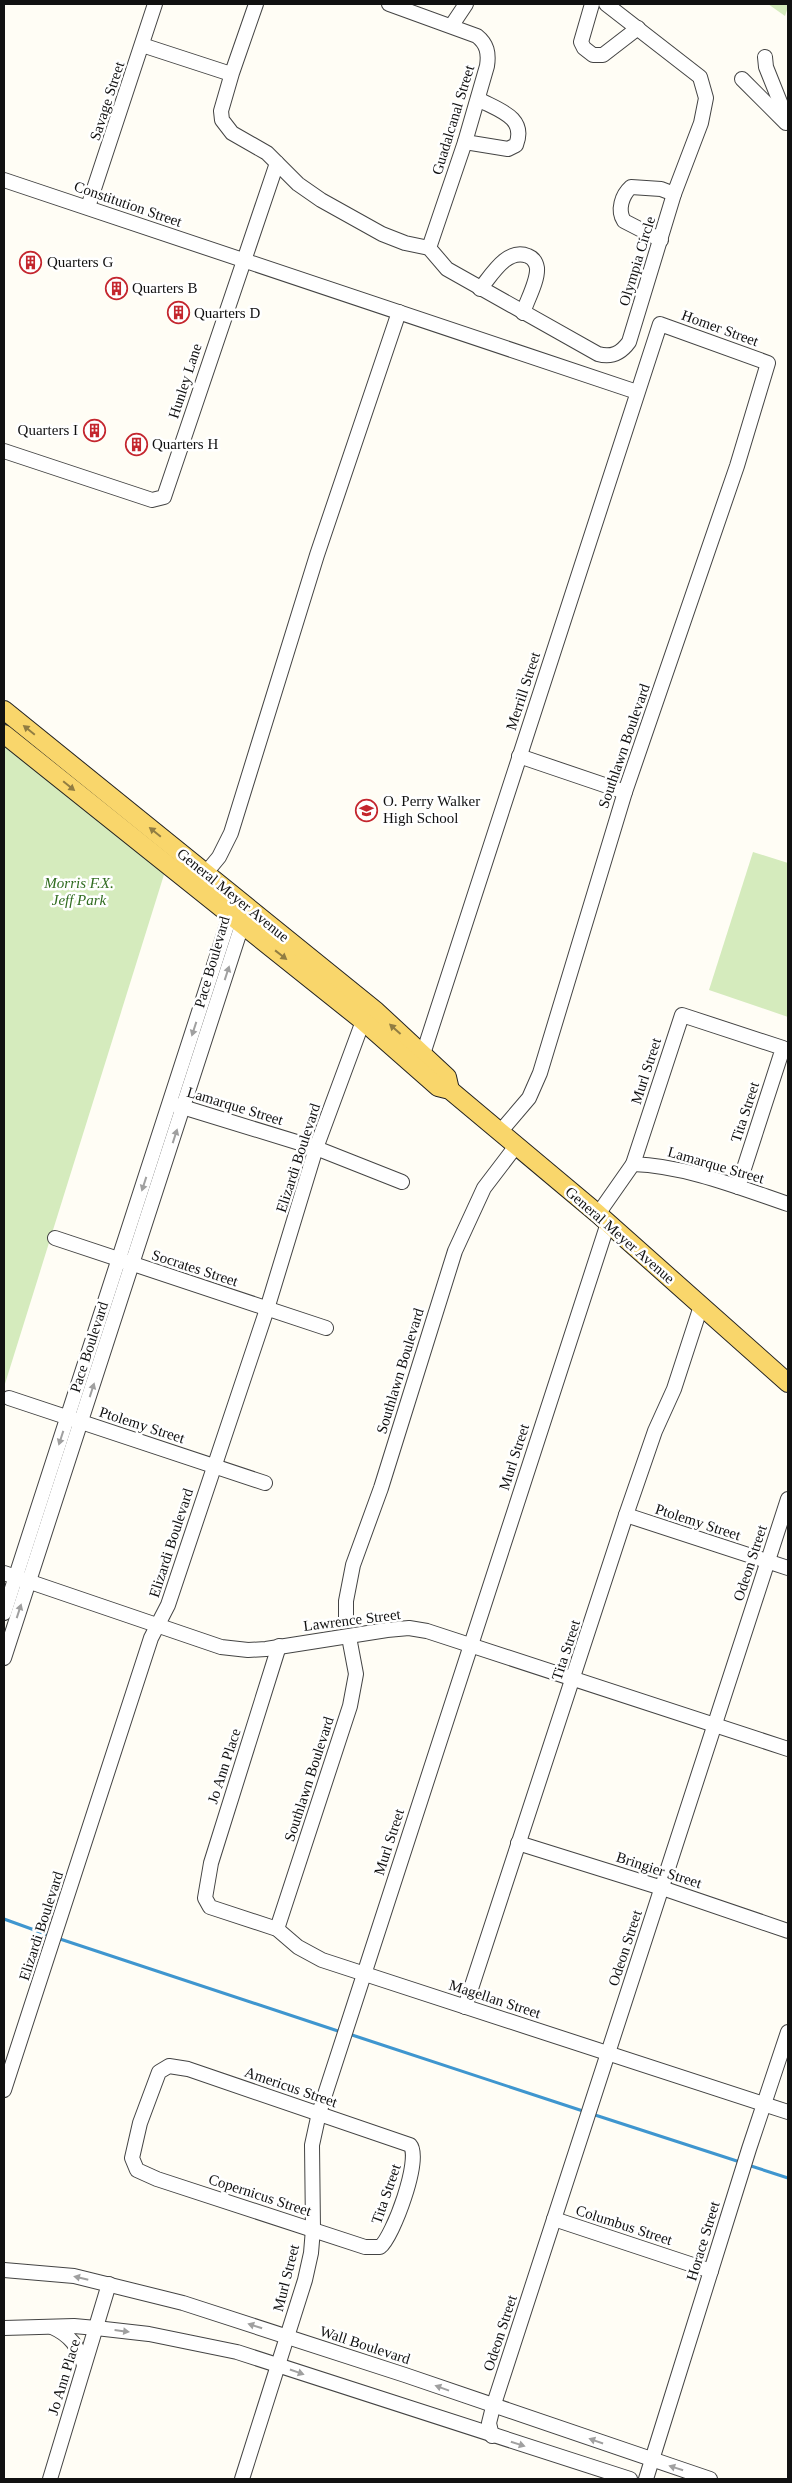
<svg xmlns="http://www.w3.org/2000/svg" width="792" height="2483" font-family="'Times New Roman',serif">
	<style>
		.green { fill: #d5ebbd }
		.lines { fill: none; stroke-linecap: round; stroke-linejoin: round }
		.stream { stroke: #3f96cf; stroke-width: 3 }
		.minor-casing { stroke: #444; stroke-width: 16 }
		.major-casing { stroke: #222; stroke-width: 20 }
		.minor { stroke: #fff; stroke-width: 14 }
		.major { stroke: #f9d66b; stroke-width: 18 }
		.oneway { fill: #917d42 }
		.oneway2 { fill: #a0a0a0 }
		.labels { text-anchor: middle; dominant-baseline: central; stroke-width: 5; stroke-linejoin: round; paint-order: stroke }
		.street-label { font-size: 15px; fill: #111; stroke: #fff }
		.poi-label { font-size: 15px; fill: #111; stroke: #fff; text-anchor: start }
		.park-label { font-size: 15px; font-style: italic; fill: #2f6b1f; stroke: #fff }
	</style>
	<rect width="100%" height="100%" fill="#fffdf5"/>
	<g class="green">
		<path d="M768,4H788V11L787,10L785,16Z"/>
		<path d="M4,738L167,865L4,1387Z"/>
		<path d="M753,852L788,863V1017L709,990Z"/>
	</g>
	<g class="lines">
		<g class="stream">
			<path d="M4,1919L51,1936"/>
			<path d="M57,1938L341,2032"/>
			<path d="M349,2034L586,2112"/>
			<path d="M592,2114L740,2162"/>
			<path d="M748,2165L788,2178"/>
		</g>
		<defs>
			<g id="minor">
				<path d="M256,4L232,73L221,111L222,120L232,133L267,153L298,184L321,200L382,234L405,243L429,248L447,269L598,354C612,358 621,353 629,342L674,194L701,123L706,98L700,77L606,4"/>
				<path d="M389,4L477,36C487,44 489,53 487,66L465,142L429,248"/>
				<path d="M592,4L581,42L584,48L593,55H603L638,28"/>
				<path d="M452,25L466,4"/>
				<path d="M142,45L231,74"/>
				<path d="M765,57L766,67L788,122"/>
				<path d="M742,79L786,123"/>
				<path d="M465,142L508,149L516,145C527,117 498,110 478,99"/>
				<path d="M4,180L637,392"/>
				<path d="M88,207L155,4"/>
				<path d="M661,240L624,221C617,210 622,195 631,187L661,189L674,194"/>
				<path d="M480,289C491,276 507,247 528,256C533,258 536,262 537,268C538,281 527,300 523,313"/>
				<path d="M4,451L152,500L164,497L277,163"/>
				<path d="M519,756L625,792"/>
				<path d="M200,880L219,857L231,833L317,555L399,312"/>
				<path d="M417,1059L423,1054L660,324L768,363L737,466L625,792L540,1073L529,1098L500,1132"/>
				<path d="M176,1105L316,1148L402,1182"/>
				<path d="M633,1164C686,1166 738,1187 788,1204"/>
				<path d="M598,1214L633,1164L682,1015L783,1048L738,1187"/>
				<path d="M55,1238L326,1328"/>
				<path d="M9,1398L265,1483"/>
				<path d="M626,1515L788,1568"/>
				<path d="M4,1573L221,1647L248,1650L266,1649L387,1630L409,1628L427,1631L788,1749"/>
				<path d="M4,1613L230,916L238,909"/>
				<path d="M346,1619V1601L353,1565L381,1488L455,1251L484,1188L516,1146"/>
				<path d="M279,1646L211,1863L205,1898L210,1907L277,1929L298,1947L322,1960L788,2112"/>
				<path d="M4,1658L242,925L243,916"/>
				<path d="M518,1843L662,1888L788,1931"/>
				<path d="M277,1929L350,1706L356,1674L349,1637"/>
				<path d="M465,2007L626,1515L655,1431L674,1389L701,1306"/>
				<path d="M169,2066L188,2069L410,2145C422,2158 393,2237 380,2247H365L157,2179L137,2170L132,2158L140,2123L159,2072Z"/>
				<path d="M4,2090L151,1638L168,1605L267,1309L316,1148L363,1021L369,1016"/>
				<path d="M554,2219L711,2271"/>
				<path d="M4,2270L74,2276L183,2303L405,2375L710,2479"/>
				<path d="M52,2327C70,2335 78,2346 84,2365"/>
				<path d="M4,2328L74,2326L96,2328L149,2334L237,2352L630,2479"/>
				<path d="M492,2436L489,2423L493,2407L788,1499"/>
				<path d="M50,2479L109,2284"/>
				<path d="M242,2479L305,2280L311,2253L313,2229L312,2145L319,2113L608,1223"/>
				<path d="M646,2479L749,2149L788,2032"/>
			</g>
			<g id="major">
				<path d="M4,710L376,1011L447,1077L450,1090"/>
				<path d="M4,734L363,1021L438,1087L450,1090L598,1214L788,1383"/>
			</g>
		</defs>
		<use href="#minor" class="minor-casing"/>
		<use href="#major" class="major-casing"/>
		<use href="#minor" class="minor"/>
		<use href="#major" class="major"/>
	</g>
	<defs><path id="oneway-solid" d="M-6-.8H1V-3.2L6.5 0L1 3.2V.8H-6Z" transform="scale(1.25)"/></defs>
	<g class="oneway">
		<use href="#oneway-solid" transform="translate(29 730) rotate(-141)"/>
		<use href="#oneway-solid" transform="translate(69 786) rotate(39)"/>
		<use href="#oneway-solid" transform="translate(155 832) rotate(-141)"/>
		<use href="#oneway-solid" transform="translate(281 955) rotate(38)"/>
		<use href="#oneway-solid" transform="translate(395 1029) rotate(-138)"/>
	</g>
	<g class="oneway2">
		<use href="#oneway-solid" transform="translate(227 973) rotate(-72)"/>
		<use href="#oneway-solid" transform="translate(194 1029) rotate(108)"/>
		<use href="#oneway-solid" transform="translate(175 1136) rotate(-72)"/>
		<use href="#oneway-solid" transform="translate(144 1184) rotate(108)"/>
		<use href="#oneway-solid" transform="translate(92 1390) rotate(-72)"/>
		<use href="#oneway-solid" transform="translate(61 1438) rotate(108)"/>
		<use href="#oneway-solid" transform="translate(19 1611) rotate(-72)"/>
		<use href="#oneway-solid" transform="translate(81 2278) rotate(-167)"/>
		<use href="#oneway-solid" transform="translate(255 2326) rotate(-162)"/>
		<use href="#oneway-solid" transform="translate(122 2331) rotate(7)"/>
		<use href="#oneway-solid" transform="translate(297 2372) rotate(19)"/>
		<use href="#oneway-solid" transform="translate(442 2388) rotate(-160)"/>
		<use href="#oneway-solid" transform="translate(596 2441) rotate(-161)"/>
		<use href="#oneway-solid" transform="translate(518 2444) rotate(18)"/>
		<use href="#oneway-solid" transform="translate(676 2468) rotate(-162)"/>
	</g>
	<defs>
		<symbol id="building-ring" viewBox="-11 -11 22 22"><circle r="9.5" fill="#fff" stroke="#c4262e" stroke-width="1.5"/><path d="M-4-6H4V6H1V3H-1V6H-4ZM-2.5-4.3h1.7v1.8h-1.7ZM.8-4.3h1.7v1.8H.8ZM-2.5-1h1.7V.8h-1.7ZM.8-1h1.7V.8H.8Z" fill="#c4262e"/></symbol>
		<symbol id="school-ring" viewBox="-11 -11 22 22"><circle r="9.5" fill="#fff" stroke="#c4262e" stroke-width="1.5"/><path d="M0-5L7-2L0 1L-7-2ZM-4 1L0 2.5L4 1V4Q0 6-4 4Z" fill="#c4262e"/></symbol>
	</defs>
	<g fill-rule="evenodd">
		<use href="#building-ring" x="18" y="250" width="25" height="25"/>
		<use href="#building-ring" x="104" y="276" width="25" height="25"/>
		<use href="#building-ring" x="166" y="300" width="25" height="25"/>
		<use href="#building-ring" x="82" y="418" width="25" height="25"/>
		<use href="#building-ring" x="124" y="432" width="25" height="25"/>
		<use href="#school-ring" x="354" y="798" width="25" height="25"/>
	</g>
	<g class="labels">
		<g class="street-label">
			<text transform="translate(107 101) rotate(-72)">Savage Street</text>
			<text transform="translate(453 120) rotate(-73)">Guadalcanal Street</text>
			<text transform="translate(128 204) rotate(19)">Constitution Street</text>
			<text transform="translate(637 261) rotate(-73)">Olympia Circle</text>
			<text transform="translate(720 328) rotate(20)">Homer Street</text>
			<text transform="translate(185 381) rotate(-72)">Hunley Lane</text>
			<text transform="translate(523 691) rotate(-72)">Merrill Street</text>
			<text transform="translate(624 746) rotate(-71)">Southlawn Boulevard</text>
			<text transform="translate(233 895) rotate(39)">General Meyer Avenue</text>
			<text transform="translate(212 962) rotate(-74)">Pace Boulevard</text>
			<text transform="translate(646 1071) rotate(-72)">Murl Street</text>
			<text transform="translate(235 1106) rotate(17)">Lamarque Street</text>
			<text transform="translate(745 1112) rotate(-72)">Tita Street</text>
			<text transform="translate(298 1158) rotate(-72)">Elizardi Boulevard</text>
			<text transform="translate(716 1165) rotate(16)">Lamarque Street</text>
			<text transform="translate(620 1235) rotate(41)">General Meyer Avenue</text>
			<text transform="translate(195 1268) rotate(18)">Socrates Street</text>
			<text transform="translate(89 1347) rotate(-72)">Pace Boulevard</text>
			<text transform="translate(400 1371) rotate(-73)">Southlawn Boulevard</text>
			<text transform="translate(142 1425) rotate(18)">Ptolemy Street</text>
			<text transform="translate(514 1457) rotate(-72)">Murl Street</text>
			<text transform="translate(698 1522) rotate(18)">Ptolemy Street</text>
			<text transform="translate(171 1543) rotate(-72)">Elizardi Boulevard</text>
			<text transform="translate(750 1563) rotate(-72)">Odeon Street</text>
			<text transform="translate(352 1620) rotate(-7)">Lawrence Street</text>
			<text transform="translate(566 1650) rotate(-72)">Tita Street</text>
			<text transform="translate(224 1766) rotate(-72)">Jo Ann Place</text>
			<text transform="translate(309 1779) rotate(-72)">Southlawn Boulevard</text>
			<text transform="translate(389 1842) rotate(-72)">Murl Street</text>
			<text transform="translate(659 1870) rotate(18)">Bringier Street</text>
			<text transform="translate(41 1926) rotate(-72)">Elizardi Boulevard</text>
			<text transform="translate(625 1948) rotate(-72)">Odeon Street</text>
			<text transform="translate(495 1999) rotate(18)">Magellan Street</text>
			<text transform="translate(291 2087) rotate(19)">Americus Street</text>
			<text transform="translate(386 2194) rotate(-71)">Tita Street</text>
			<text transform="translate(260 2195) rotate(18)">Copernicus Street</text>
			<text transform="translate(624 2225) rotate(18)">Columbus Street</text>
			<text transform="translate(703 2241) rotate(-73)">Horace Street</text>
			<text transform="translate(286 2278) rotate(-76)">Murl Street</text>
			<text transform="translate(500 2333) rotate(-72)">Odeon Street</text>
			<text transform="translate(365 2345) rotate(18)">Wall Boulevard</text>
			<text transform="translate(64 2377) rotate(-73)">Jo Ann Place</text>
		</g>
		<g class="poi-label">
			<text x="47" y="262">Quarters G</text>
			<text x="132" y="288">Quarters B</text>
			<text x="194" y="313">Quarters D</text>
			<text x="78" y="430" text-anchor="end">Quarters I</text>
			<text x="152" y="444">Quarters H</text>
			<text x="383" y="801">O. Perry Walker<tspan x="383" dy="17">High School</tspan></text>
		</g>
		<g class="park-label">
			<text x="79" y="883">Morris F.X.<tspan x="79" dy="17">Jeff Park</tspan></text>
		</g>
	</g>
	<rect width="792" height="2483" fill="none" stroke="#111111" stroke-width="10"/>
</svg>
